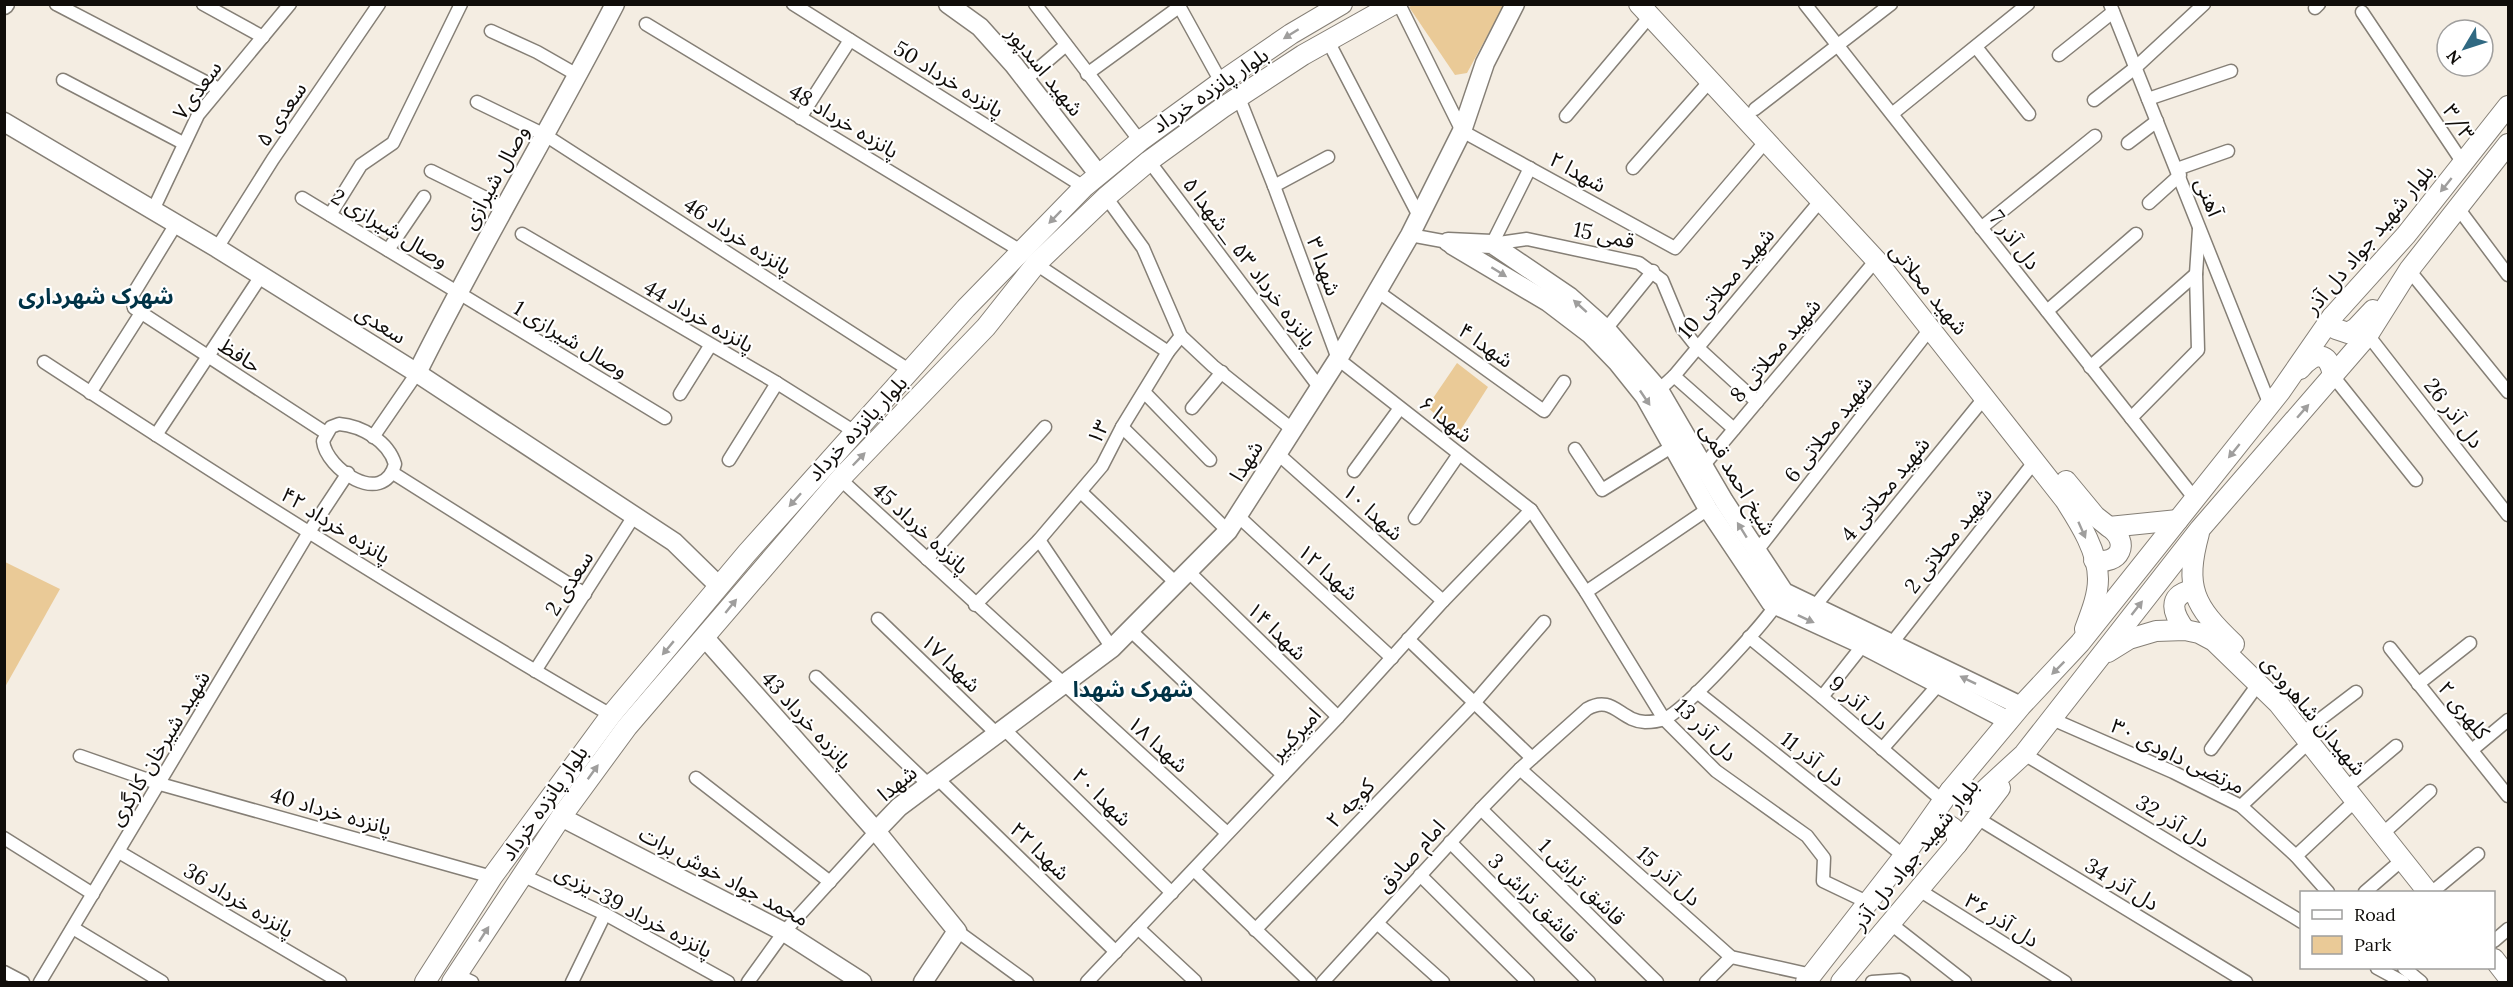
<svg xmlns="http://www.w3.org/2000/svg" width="2513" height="987" font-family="Lora,'Noto Sans Arabic',serif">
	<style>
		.green { fill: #eaca97 }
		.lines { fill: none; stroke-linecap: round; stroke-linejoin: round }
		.street-casing { stroke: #857f76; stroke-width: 15 }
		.secondary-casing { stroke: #857f76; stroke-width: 21 }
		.primary-casing { stroke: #857f76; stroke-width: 22 }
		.street { stroke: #fff; stroke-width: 12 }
		.secondary { stroke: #fff; stroke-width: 18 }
		.primary { stroke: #fff; stroke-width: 20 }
		.oneway { fill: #9f9e9d }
		.labels { text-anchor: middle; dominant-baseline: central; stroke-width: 4.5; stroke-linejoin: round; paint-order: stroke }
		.street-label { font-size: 21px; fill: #100d0a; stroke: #fff }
		.neighbourhood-label { font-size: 22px; font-weight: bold; fill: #003346; stroke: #fff }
	</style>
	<rect width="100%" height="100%" fill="#f4ede2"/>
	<g class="green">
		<path d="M1414,4H1504V5L1467,73L1455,75L1409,7Z"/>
		<path d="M1457,363L1488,387L1458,434L1427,407Z"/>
		<path d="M5,562L60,589L5,687Z"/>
	</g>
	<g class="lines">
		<defs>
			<g id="street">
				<path d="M56,4L219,89"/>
				<path d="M203,4L263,37"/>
				<path d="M793,4L1084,187"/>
				<path d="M1035,4L1140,141"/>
				<path d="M1178,4L1221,82"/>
				<path d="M1399,4L1462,131L1675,248L1766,141"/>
				<path d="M1805,4L2195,499"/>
				<path d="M2110,4L2270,405"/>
				<path d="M2315,8L2319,4"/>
				<path d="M2362,12L2463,163"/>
				<path d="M646,24L1021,251"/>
				<path d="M491,31L537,52L579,76"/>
				<path d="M1328,41L1419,216"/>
				<path d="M1976,47L2029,114"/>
				<path d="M2059,55L2113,12"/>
				<path d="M1087,74L1179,7"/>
				<path d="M63,80L183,143"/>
				<path d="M1025,80L1066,45"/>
				<path d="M1239,98L1274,186L1338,359L1531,510L1586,592L1664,719L1716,771L1807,836L1824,858L1823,881L1869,903"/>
				<path d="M2148,99L2231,71"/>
				<path d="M2094,100L2135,68L2204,4"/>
				<path d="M477,102L545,135L909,370"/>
				<path d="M1755,109L1891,4"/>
				<path d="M1892,114L2028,4"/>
				<path d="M1566,116L1650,16"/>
				<path d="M800,118L850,40"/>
				<path d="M2128,143L2157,121"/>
				<path d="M1149,161L1319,387"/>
				<path d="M1633,168L1710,81"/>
				<path d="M2177,169L2228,151"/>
				<path d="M431,171L504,207"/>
				<path d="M1274,186L1328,157"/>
				<path d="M1106,197L1143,248L1181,336L1213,366L1292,429"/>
				<path d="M302,198L665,418"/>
				<path d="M2149,203L2180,175"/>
				<path d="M2458,208L2508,275"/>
				<path d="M153,210L198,115L290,4"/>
				<path d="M330,215L361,165L393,143L461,4"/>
				<path d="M176,224L132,296L134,308L326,433"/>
				<path d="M1981,228L2095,136"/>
				<path d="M522,234L777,383L855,432"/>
				<path d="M1410,235L1448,242"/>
				<path d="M1492,244L1527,239L1639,263L1662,280L1682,328L1697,347L1757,402"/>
				<path d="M1492,244L1530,168"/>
				<path d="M217,248L273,159L379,4"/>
				<path d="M388,250L424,197"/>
				<path d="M1036,264L1168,352"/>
				<path d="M2409,270L2508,392"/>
				<path d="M1377,291L1544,411L1564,382"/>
				<path d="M2047,311L2136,234"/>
				<path d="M1606,329L1653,271"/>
				<path d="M2368,335L2508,515"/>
				<path d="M44,362C230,484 419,604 611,715"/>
				<path d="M2090,367L2196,274"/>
				<path d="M1674,376L1734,429"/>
				<path d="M2333,376L2416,480"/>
				<path d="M1659,390L1674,376L1821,200"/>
				<path d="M1144,392L1210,460"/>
				<path d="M90,393L141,313"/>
				<path d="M680,394L710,346"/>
				<path d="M1192,408L1222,372"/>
				<path d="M2131,418L2198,350L2196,274L2199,229"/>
				<path d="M339,424C362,426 388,441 395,464C383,508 326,469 323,441L331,427Z"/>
				<path d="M1122,427L1228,531"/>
				<path d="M156,435L261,276"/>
				<path d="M373,437L417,373"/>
				<path d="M1575,449L1602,490L1673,446"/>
				<path d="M1277,453L1443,601"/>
				<path d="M729,460L777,383"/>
				<path d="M1704,465L1876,260"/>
				<path d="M1354,471L1400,408"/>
				<path d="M393,473L585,594"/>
				<path d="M840,479L1227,833"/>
				<path d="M1081,492L1177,584"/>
				<path d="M1238,516L1392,658"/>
				<path d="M1415,518L1459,454"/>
				<path d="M1039,540L1112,648"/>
				<path d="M1756,552L1930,329"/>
				<path d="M927,559L1045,427"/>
				<path d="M1189,572L1338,717"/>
				<path d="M1586,592L1708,509"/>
				<path d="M975,605L1039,540L1102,466L1122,427L1168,352L1181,336"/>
				<path d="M1815,606L1985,397"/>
				<path d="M878,619L997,734"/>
				<path d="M1130,630L1283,775"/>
				<path d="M1749,637L1822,697L1943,801"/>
				<path d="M1408,639L1532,758"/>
				<path d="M1892,643L2035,461"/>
				<path d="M2390,648L2508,796"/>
				<path d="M535,671L634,516"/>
				<path d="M816,677L929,785"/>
				<path d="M2418,684L2470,643"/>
				<path d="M1697,692L1904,856"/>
				<path d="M1822,697L1863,645"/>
				<path d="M2052,719L2173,772L2241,806L2296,856L2328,892"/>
				<path d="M2310,727L2356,692"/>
				<path d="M1004,729L1172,893"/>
				<path d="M1882,749L1939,684"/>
				<path d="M2211,749L2259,683"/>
				<path d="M2472,750L2508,720"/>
				<path d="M2024,754L2302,922"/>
				<path d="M80,756L160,784L492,877"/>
				<path d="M1520,769L1731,957L1812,975"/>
				<path d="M696,778L830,882"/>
				<path d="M938,779L1116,952"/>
				<path d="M2353,782L2396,746"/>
				<path d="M2241,806L2309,742"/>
				<path d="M1481,809L1657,982"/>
				<path d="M1977,818L2246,982"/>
				<path d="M2389,828L2430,791"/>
				<path d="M4,838L93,894"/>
				<path d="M1450,842L1589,982"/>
				<path d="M119,852L340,982"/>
				<path d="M2296,856L2355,801"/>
				<path d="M1194,870L1310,982"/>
				<path d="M522,875L605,914L728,982"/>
				<path d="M1420,875L1528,982"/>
				<path d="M2437,888L2478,854"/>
				<path d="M1919,890L2065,982"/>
				<path d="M2365,892L2402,860"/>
				<path d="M1377,923L1443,982"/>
				<path d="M1891,924L1965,982"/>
				<path d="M73,928L162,982"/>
				<path d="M1138,928L1195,981"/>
				<path d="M1255,930L1474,703L1544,622"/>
				<path d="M957,931L1027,982"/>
				<path d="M2494,941L2508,929"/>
				<path d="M2377,968L2403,982"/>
				<path d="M2404,968L2421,982"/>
				<path d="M4,972L23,982"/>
				<path d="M457,975L472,982"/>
				<path d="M40,982L309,532L348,473"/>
				<path d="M572,982L605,914"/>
				<path d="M748,982L784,932L876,831"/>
				<path d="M1087,982L1338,717L1443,601L1531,510"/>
				<path d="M1323,982L1481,809L1520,769L1587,709C1613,694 1620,721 1645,722C1650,722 1659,721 1664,719C1685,711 1766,622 1780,599"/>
				<path d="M1706,982L1731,957"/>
				<path d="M1872,982L1900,980L1904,982"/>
			</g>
			<g id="secondary">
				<path d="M948,4L980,27L1014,65L1099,175"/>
				<path d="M4,5L5,4"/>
				<path d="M4,122L217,248L417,373L674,542L719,586"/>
				<path d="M1448,242L1492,244L1570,297L1606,329L1659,390L1724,501L1784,592L2021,706"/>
				<path d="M1452,245L1548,302L1590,334L1617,362L1645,397L1708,509L1771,603L1863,645L2009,721"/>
				<path d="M417,373C479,248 551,128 615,4"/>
				<path d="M705,638L876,831L957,931L923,982"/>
				<path d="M561,817L784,932L862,982"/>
				<path d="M876,831L899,807L1112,648L1228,531L1338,359L1410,235L1462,131L1485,63L1515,4"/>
			</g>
			<g id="primary">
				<path d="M1639,4L1876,260L2065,500C2079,522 2098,551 2098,579C2098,596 2091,613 2085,629"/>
				<path d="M2332,317V324L2336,329L2348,333L2356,328L2373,310"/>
				<path d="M2300,369C2315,351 2329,351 2333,376"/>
				<path d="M2066,481L2095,516L2109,527L2178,520"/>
				<path d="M2199,533C2184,588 2194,606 2234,644"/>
				<path d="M2094,560C2120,566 2131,542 2109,527"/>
				<path d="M2185,630C2173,614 2166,596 2192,590"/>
				<path d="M2108,652L2129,639L2156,631L2185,630L2199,633L2214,641L2278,703L2428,892"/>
				<path d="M1950,791L1967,801L1975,799L2024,754L2200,529L2368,335L2409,270L2508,144"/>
				<path d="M1923,833C1935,820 1945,819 1957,832V844"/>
				<path d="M2494,959L2508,977"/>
				<path d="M425,982L492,877L611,715L747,553L966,308L1084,187L1140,141L1221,82L1291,34L1342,4"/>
				<path d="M452,982L561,817L627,727L840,479L986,327L1036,264L1106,197L1149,161L1222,108L1303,55L1394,4"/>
				<path d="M1806,982L1904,856L1950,791L2021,706L2080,643L2280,392L2332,317L2406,235L2508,106"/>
				<path d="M1841,982L1957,844L2000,788"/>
			</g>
		</defs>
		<use href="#street" class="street-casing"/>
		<use href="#secondary" class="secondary-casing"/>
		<use href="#primary" class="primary-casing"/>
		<use href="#street" class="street"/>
		<use href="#secondary" class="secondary"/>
		<use href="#primary" class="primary"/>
	</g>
	<defs><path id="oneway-solid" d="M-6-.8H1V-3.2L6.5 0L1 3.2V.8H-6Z" transform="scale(1.5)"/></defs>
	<g class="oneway">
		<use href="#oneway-solid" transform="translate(1291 34) rotate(148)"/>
		<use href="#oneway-solid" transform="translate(2446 185) rotate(129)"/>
		<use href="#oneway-solid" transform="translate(1055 217) rotate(134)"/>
		<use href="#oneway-solid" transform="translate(1499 272) rotate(32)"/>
		<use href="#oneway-solid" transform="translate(1580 306) rotate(-138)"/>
		<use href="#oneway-solid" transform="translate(1645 398) rotate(56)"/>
		<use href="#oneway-solid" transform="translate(2303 411) rotate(-49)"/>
		<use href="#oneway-solid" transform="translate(2234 451) rotate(129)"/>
		<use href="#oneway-solid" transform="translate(859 459) rotate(-46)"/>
		<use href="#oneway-solid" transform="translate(795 500) rotate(132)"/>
		<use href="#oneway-solid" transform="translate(1742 530) rotate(-122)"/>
		<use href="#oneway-solid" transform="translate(2082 530) rotate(66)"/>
		<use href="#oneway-solid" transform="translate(731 606) rotate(-51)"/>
		<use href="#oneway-solid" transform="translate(2137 608) rotate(-52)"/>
		<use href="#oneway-solid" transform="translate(1806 619) rotate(25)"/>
		<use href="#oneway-solid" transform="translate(668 648) rotate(130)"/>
		<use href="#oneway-solid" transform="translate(2058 668) rotate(135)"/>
		<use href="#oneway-solid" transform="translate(1968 680) rotate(-154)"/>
		<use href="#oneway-solid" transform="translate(593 772) rotate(-54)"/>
		<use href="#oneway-solid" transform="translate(484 934) rotate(-57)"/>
	</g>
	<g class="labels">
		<g class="street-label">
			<text transform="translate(1045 71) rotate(51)">شهید اسدپور</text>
			<text transform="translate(949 79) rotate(32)">پانزده خرداد 50</text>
			<text transform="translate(197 90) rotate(-54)">سعدی۷</text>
			<text transform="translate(1210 90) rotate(-34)">بلوار پانزده خرداد</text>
			<text transform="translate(281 114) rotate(-56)">سعدی ۵</text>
			<text transform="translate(844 121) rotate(31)">پانزده خرداد 48</text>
			<text transform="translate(2459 122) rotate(56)">۳/۳</text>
			<text transform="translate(1578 172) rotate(29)">شهدا ۲</text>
			<text transform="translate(495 177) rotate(-61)">وصال شیرازی</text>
			<text transform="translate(2209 197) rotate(68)">آهنی</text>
			<text transform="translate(390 228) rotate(31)">وصال شیرازی 2</text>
			<text transform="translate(1604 235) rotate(12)">قمی 15</text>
			<text transform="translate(738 236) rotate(33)">پانزده خرداد 46</text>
			<text transform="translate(2369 239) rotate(-50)">بلوار شهید جواد دل آذر</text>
			<text transform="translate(2015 240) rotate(52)">دل آذر 7</text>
			<text transform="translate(1250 262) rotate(53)">پانزده خرداد ۵۳ _شهدا ۵</text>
			<text transform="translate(1324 266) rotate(70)">شهدا ۳</text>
			<text transform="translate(1726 283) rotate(-50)">شهید محلاتی 10</text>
			<text transform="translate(1929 289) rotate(51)">شهید محلاتی</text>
			<text transform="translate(699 316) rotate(30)">پانزده خرداد 44</text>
			<text transform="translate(381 324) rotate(32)">سعدی</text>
			<text transform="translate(571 339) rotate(31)">وصال شیرازی 1</text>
			<text transform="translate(1486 345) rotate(35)">شهدا ۴</text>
			<text transform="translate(1775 350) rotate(-50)">شهید محلاتی 8</text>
			<text transform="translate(240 355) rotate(33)">حافظ</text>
			<text transform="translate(2454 413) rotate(52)">دل آذر 26</text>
			<text transform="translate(1446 419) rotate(38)">شهدا ۶</text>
			<text transform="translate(857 428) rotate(-47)">بلوار پانزده خرداد</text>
			<text transform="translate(1828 429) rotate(-52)">شهید محلاتی 6</text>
			<text transform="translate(1098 432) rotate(-62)">۱۳</text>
			<text transform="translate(1246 461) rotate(-58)">شهدا</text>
			<text transform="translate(1738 479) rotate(59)">شیخ احمد قمی</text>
			<text transform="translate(1885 489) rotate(-51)">شهید محلاتی 4</text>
			<text transform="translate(1373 512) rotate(42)">شهدا ۱۰</text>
			<text transform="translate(336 525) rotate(32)">پانزده خرداد ۴۲</text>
			<text transform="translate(921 528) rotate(43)">پانزده خرداد 45</text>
			<text transform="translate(1948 540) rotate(-52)">شهید محلاتی 2</text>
			<text transform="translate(1328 572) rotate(42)">شهدا ۱۲</text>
			<text transform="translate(569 583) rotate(-58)">سعدی 2</text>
			<text transform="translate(1277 631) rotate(44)">شهدا ۱۴</text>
			<text transform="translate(951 663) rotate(44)">شهدا ۱۷</text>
			<text transform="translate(1859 703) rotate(41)">دل آذر 9</text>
			<text transform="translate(2464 710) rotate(51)">کلهری ۲</text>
			<text transform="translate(2314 715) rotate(50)">شهیدان شاهرودی</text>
			<text transform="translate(807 720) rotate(48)">پانزده خرداد 43</text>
			<text transform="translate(1706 730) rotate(45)">دل آذر 13</text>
			<text transform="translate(1295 734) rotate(-47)">امیرکبیر</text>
			<text transform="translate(1158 744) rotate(42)">شهدا ۱۸</text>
			<text transform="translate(159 748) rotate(-59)">شهید شیرخان کارگری</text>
			<text transform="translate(2178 756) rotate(26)">۳۰ مرتضی داودی</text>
			<text transform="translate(1813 759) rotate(38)">دل آذر 11</text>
			<text transform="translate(897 783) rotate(-39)">شهدا</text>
			<text transform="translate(1102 797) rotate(44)">شهدا ۲۰</text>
			<text transform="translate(544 803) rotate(-55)">بلوار پانزده خرداد</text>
			<text transform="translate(1350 803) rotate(-46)">کوچه ۲</text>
			<text transform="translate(331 811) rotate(16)">پانزده خرداد 40</text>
			<text transform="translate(2173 821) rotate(31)">دل آذر 32</text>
			<text transform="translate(1040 851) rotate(44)">شهدا ۲۲</text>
			<text transform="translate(1915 854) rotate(-51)">بلوار شهید جواد دل آذر</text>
			<text transform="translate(1411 856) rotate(-48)">امام صادق</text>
			<text transform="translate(724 876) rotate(28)">محمد جواد خوش برات</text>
			<text transform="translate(1669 876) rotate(42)">دل آذر 15</text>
			<text transform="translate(1582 882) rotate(45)">قاشق تراش 1</text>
			<text transform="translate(2122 884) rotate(31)">دل آذر 34</text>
			<text transform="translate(1533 898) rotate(45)">قاشق تراش 3</text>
			<text transform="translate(239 900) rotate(31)">پانزده خرداد 36</text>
			<text transform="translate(634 911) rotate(28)">پانزده خرداد 39-یزدی</text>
			<text transform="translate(2002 920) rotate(32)">دل آذر ۳۶</text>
		</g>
		<g class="neighbourhood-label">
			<text x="96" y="296">شهرک شهرداری</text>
			<text x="1133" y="689">شهرک شهدا</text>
		</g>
	</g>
	<rect width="2513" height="987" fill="none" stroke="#100d0a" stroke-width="12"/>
	<rect x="2300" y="891" width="195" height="78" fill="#ffffff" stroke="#9f9e9d" stroke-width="1.5"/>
	<rect x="2312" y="910" width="30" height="9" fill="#ffffff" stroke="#9f9e9d" stroke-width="1.5"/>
	<text x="2354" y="921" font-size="18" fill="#100d0a">Road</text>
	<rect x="2312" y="936" width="30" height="18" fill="#eaca97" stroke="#9f9e9d" stroke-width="1.5"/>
	<text x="2354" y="951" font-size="18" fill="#100d0a">Park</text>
	<g transform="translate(2465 48) rotate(231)"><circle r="28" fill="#ffffff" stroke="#9f9e9d" stroke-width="1.5"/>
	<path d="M0-4.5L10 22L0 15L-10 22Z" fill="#306982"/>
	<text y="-9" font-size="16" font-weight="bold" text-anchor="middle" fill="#100d0a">N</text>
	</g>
</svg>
